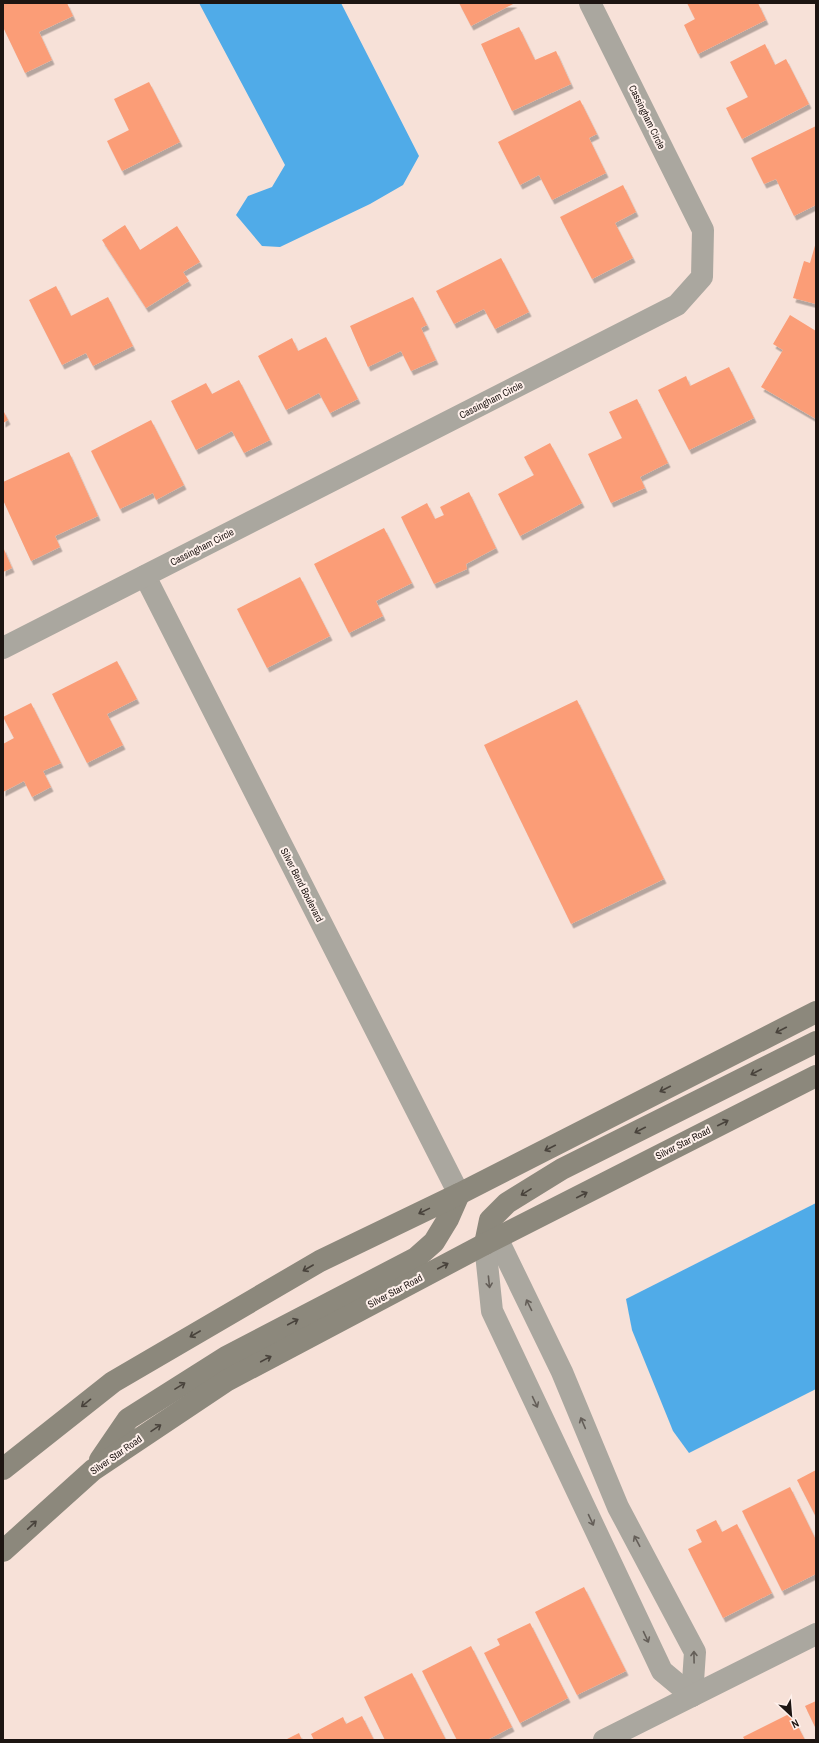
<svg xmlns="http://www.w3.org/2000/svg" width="819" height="1743" font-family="'Archivo Narrow',sans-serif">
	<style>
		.water { fill: #50abe8 }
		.building { fill: #fb9d77; filter: url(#shadow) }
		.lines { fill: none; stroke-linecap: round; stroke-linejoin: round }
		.street { stroke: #aaa79f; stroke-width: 22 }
		.secondary { stroke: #8c887c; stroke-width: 22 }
		.oneway { stroke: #49433c }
		.oneway2 { stroke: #645e58 }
		.labels { text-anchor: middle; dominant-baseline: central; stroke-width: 4; stroke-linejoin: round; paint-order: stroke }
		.street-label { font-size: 10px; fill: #1d1512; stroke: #fef0eb }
	</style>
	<defs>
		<filter id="shadow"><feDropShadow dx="2.5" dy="4.5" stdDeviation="0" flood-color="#0004"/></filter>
	</defs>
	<rect width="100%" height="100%" fill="#f7e1d8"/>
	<g class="water">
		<path d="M199,3H341L419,156L403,185L370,204L280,247L262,246L236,215L248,196L272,187L285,165Z"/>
		<path d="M816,1203V1389L689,1453L673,1431L632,1330L626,1299Z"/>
	</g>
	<g class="building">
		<path d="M3,3H67L73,16L39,32L52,60L25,73L3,27Z"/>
		<path d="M459,3H515L471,26Z"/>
		<path d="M687,3H758L766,20L698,54L684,25L695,19Z"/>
		<path d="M519,27L535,60L556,51L571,84L512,111L481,44Z"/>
		<path d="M765,44L775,65L786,59L809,104L742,139L726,108L748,97L730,62Z"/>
		<path d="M149,82L180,142L122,171L107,141L129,130L114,99Z"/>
		<path d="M580,100L597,134L589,138L606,173L552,200L539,175L520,185L498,142Z"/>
		<path d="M816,126V205L794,216L776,179L764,184L751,158Z"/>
		<path d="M623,185L636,212L615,223L633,258L592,279L560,217Z"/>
		<path d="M125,225L140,250L177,226L200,262L183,272L189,281L146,308L102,240Z"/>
		<path d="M816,242V304L793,298L804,261L810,263Z"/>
		<path d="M501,258L529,312L495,329L484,309L454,324L436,291Z"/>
		<path d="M56,286L71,316L108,297L133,346L93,366L86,353L62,365L29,300Z"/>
		<path d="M413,297L427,325L421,328L436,360L411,371L401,351L368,367L350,326Z"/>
		<path d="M790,315L816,331V419L761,387L783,350L773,344Z"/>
		<path d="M326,337L358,399L330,413L319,393L286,410L258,356L292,338L298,351Z"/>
		<path d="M729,367L754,418L689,450L658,390L686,376L690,386Z"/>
		<path d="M239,380L270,440L244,453L232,431L196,450L171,401L206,383L212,394Z"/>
		<path d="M637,399L668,463L640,477L645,488L611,503L588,454L622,438L609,412Z"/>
		<path d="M3,410L8,420L3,423Z"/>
		<path d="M151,420L184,485L156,500L153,493L120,509L91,451Z"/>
		<path d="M550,443L582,503L520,536L498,494L534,475L524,457Z"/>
		<path d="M69,452L98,516L55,536L60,547L31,561L3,500V482Z"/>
		<path d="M469,492L496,548L466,564L467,569L434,584L401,517L427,503L435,519L444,515L440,507Z"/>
		<path d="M384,528L412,583L376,601L383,616L349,633L314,564Z"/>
		<path d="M3,547L12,568L3,572Z"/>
		<path d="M300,577L330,636L267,668L237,609Z"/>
		<path d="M117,661L137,699L107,714L123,745L87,763L52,694Z"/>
		<path d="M577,700L664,879L571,924L484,745Z"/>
		<path d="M31,703L61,763L43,771L51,787L32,797L24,781L3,792V744L14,738L3,717Z"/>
		<path d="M816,1470V1517L797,1480Z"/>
		<path d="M790,1487L816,1540V1574L782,1591L742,1511Z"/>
		<path d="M716,1520L722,1532L737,1524L772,1593L723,1618L688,1549L702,1542L696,1530Z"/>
		<path d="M584,1587L626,1671L577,1695L535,1612Z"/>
		<path d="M530,1623L568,1698L520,1723L484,1653L500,1645L497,1639Z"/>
		<path d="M471,1646L512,1727L487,1740H457L422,1671Z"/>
		<path d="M412,1673L446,1740H385L364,1697Z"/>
		<path d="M816,1701V1729L805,1706Z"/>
		<path d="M791,1713L805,1740H745L743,1737Z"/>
		<path d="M362,1716L374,1740H314L311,1734L343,1717L346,1724Z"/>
		<path d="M299,1733L302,1740H285Z"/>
	</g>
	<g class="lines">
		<g class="street">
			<path d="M145,576L459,1194"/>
			<path d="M3,648L677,305L702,277L703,230L590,3"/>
			<path d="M497,1238L562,1372L618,1507L695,1652L692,1696"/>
			<path d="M485,1244L492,1311L662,1671L692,1696"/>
			<path d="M604,1740L816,1634"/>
		</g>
		<g class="secondary">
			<path d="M485,1244L490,1220L507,1203L562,1169L816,1042"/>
			<path d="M100,1460L128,1419L226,1357L416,1258L434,1242L448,1219L459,1194"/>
			<path d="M3,1469L113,1382L320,1261L459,1194L816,1012"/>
			<path d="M3,1551L93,1470L226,1381L485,1244L816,1076"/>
		</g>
	</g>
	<defs><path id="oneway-shaft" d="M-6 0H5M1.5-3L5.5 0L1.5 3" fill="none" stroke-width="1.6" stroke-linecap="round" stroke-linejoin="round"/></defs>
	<g class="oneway">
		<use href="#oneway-shaft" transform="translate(781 1030) rotate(153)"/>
		<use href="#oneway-shaft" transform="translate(756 1072) rotate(153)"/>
		<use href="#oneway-shaft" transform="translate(665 1089) rotate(153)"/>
		<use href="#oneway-shaft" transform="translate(723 1123) rotate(-27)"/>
		<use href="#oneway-shaft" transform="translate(640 1130) rotate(153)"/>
		<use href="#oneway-shaft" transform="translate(550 1148) rotate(153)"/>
		<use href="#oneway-shaft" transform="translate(526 1192) rotate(148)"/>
		<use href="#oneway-shaft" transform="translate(582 1195) rotate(-27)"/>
		<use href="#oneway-shaft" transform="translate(424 1211) rotate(154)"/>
		<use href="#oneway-shaft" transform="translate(443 1266) rotate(-28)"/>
		<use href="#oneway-shaft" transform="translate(308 1268) rotate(150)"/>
		<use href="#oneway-shaft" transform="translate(293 1322) rotate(-28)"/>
		<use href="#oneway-shaft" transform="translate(195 1334) rotate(150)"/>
		<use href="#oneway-shaft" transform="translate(266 1359) rotate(-28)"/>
		<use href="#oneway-shaft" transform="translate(180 1386) rotate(-32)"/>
		<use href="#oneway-shaft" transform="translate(86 1403) rotate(141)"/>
		<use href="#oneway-shaft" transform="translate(156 1428) rotate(-34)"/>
		<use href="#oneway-shaft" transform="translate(32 1525) rotate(-43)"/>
	</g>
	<g class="oneway2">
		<use href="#oneway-shaft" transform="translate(489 1282) rotate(84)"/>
		<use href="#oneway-shaft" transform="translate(529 1305) rotate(-116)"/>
		<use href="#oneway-shaft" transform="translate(535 1402) rotate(65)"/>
		<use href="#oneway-shaft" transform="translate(583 1423) rotate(-113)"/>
		<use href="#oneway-shaft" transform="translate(591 1520) rotate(65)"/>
		<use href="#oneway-shaft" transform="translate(637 1541) rotate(-118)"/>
		<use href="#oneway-shaft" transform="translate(646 1637) rotate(65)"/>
		<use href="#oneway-shaft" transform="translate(694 1657) rotate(-91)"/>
	</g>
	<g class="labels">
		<g class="street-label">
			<text transform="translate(647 117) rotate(64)">Cassingham Circle</text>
			<text transform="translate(491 400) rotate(-27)">Cassingham Circle</text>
			<text transform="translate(202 547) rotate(-27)">Cassingham Circle</text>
			<text transform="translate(302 885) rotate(63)">Silver Bend Boulevard</text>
			<text transform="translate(683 1143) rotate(-27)">Silver Star Road</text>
			<text transform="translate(395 1291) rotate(-28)">Silver Star Road</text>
			<text transform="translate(116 1455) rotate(-35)">Silver Star Road</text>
		</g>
	</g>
	<rect width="819" height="1743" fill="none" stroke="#1d1512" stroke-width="8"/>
	<g transform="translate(791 1715) rotate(154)" stroke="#fef0eb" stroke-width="3" paint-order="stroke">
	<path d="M0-3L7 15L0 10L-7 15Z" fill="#1d1512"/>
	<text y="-6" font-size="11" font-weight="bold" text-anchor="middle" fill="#1d1512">N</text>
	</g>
</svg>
